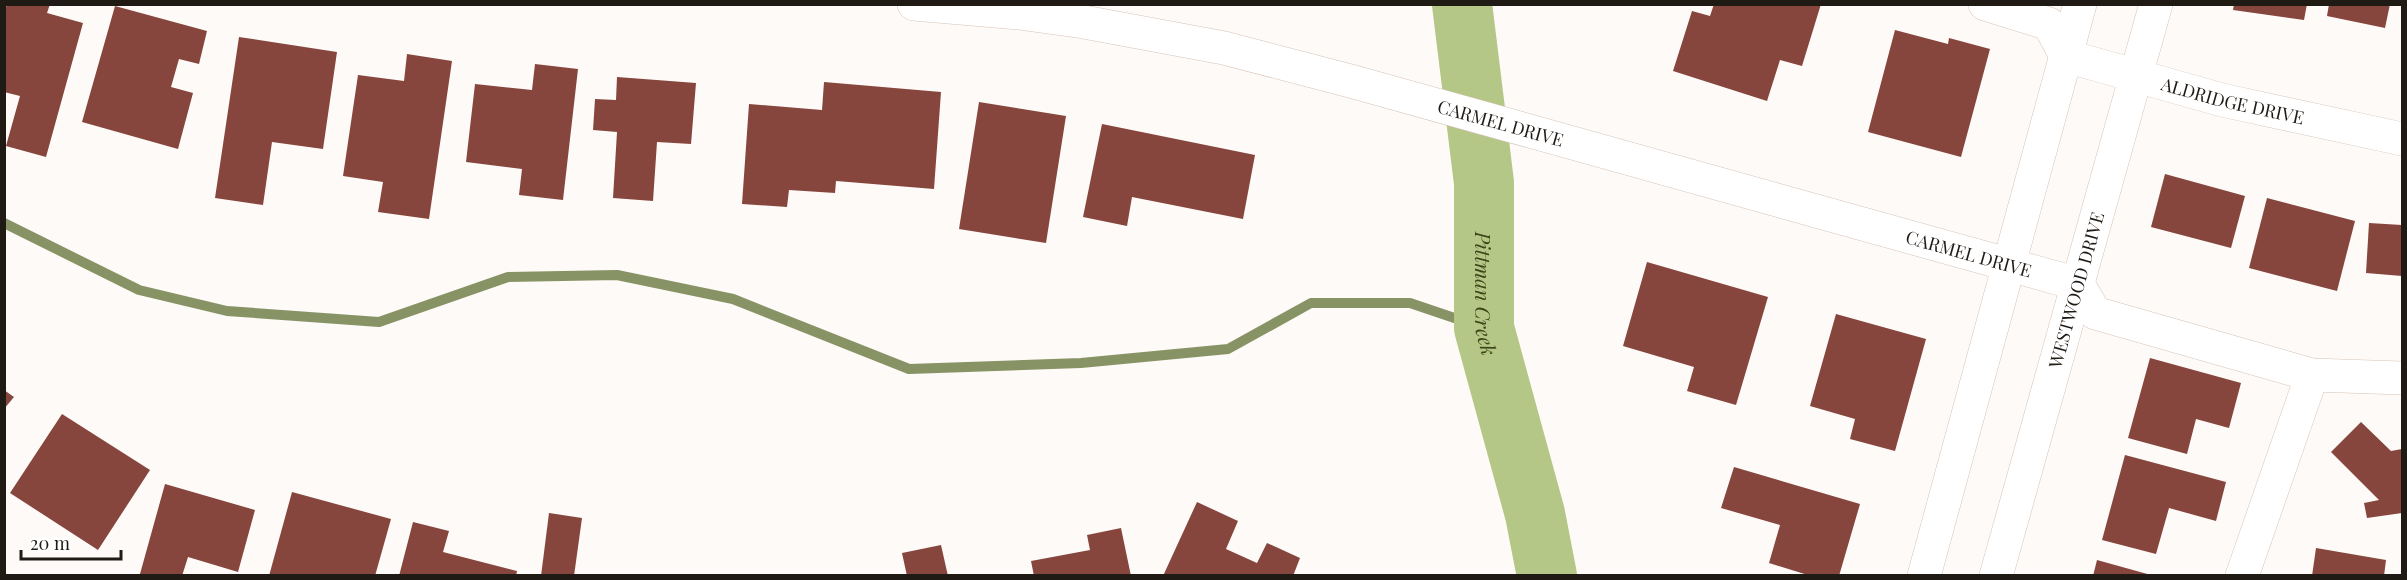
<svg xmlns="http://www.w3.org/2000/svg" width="2407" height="580" font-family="'Playfair Display',serif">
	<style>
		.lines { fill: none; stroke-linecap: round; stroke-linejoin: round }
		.stream { stroke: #889365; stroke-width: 10 }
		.river { stroke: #b4c787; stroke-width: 60 }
		.building { fill: #86463d }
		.minor-casing { stroke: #d6c4b7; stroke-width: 34 }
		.minor { stroke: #fff; stroke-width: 33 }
		.labels { text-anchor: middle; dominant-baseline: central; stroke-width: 6; stroke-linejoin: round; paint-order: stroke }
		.street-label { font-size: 18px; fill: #201a15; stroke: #fff }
		.water-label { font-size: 20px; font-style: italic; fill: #3b4718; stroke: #fff }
	</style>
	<rect width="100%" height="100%" fill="#fefaf7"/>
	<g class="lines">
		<path class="stream" d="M4,223L139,290L227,311L379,322L508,277L617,275L733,299L909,369L1081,363L1228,349L1311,303H1410L1484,328"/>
		<path class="river" id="s1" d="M1462,4L1484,183V328L1535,514L1547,576"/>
	</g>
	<g class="building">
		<path d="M7,4H50L47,13L83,23L46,157L6,146L20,96L4,92V14Z"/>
		<path d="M1714,4H1821L1802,66L1780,60L1767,101L1673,71L1692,11L1710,16Z"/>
		<path d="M2234,4H2307L2304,20L2233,10Z"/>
		<path d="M2329,4H2390L2385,28L2327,16Z"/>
		<path d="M115,6L207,31L199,64L179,59L171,87L193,93L178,149L82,122Z"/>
		<path d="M1895,30L1948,44L1949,38L1990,49L1961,157L1868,132Z"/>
		<path d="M239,37L337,52L323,149L272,142L263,205L215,198Z"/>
		<path d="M407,54L452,61L429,219L378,212L383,182L343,176L358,75L404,81Z"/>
		<path d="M535,64L578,69L563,200L519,195L522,169L466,162L475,84L532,90Z"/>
		<path d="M617,77L696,83L691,144L657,142L653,201L613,198L617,132L593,130L595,99L616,100Z"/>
		<path d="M824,82L941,92L934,189L836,181L835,193L789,190L787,207L742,204L749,104L822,110Z"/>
		<path d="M979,102L1066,116L1046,243L959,229Z"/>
		<path d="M1102,124L1255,155L1243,219L1132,197L1127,226L1083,217Z"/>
		<path d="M2165,174L2245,196L2231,248L2151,227Z"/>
		<path d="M2267,198L2355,221L2337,291L2249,268Z"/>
		<path d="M2369,223L2402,225V276L2366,273Z"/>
		<path d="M1647,262L1768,297L1736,405L1687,391L1694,367L1623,346Z"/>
		<path d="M1836,314L1926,339L1895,451L1850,439L1855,419L1810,406Z"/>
		<path d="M2150,358L2241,383L2229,428L2196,419L2187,454L2128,438Z"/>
		<path d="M4,390L14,397L4,409Z"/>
		<path d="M62,414L150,470L98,550L10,493Z"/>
		<path d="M2361,422L2391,451L2402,449V513L2367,518L2364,503L2379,500L2331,452Z"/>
		<path d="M2125,455L2226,482L2216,521L2169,508L2156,554L2102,540Z"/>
		<path d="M1734,467L1860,504L1839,576H1811L1769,563L1780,525L1721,508Z"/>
		<path d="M165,484L255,510L238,572L188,557L182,576L140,574Z"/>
		<path d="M292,492L391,519L375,576H269Z"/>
		<path d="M1197,502L1238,521L1226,549L1257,563L1267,543L1300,558L1293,576H1163Z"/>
		<path d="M549,513L582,518L574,576H541Z"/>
		<path d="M413,522L449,531L443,552L517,571L516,576H399Z"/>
		<path d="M1121,528L1131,576H1034L1031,561L1090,550L1087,535Z"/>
		<path d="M941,545L948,576H907L902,553Z"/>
		<path d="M2316,548L2386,560L2384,576H2312Z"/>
		<path d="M2097,560L2151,575L2150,576H2093Z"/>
	</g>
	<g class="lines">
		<defs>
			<g id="minor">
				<path id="s2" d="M914,4L1019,13L1084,22L1224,48L1354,82L2078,284"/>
				<path id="s3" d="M1985,4L2049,24L2066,56L2222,100L2402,139"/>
				<path d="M2078,284L2095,313L2312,375L2402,378"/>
				<path d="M1924,576L2080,4"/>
				<path id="s4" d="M1996,576L2156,4"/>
				<path d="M2242,576L2312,375"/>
			</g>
		</defs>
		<use href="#minor" class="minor-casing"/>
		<use href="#minor" class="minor"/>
	</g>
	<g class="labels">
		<g class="street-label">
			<text stroke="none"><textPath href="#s3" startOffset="276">ALDRIDGE DRIVE</textPath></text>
			<text stroke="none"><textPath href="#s2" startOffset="600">CARMEL DRIVE</textPath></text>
			<text stroke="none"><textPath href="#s2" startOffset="1086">CARMEL DRIVE</textPath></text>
			<text stroke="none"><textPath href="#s4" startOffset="297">WESTWOOD DRIVE</textPath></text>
		</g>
		<g class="water-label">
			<text stroke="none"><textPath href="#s1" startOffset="291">Pittman Creek</textPath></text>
		</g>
	</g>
	<rect width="2407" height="580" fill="none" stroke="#201a15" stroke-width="12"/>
	<path d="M21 550v9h100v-9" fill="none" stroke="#201a15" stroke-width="3"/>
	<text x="30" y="550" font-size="18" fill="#201a15" stroke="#ffffff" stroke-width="4.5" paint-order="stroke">20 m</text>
</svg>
